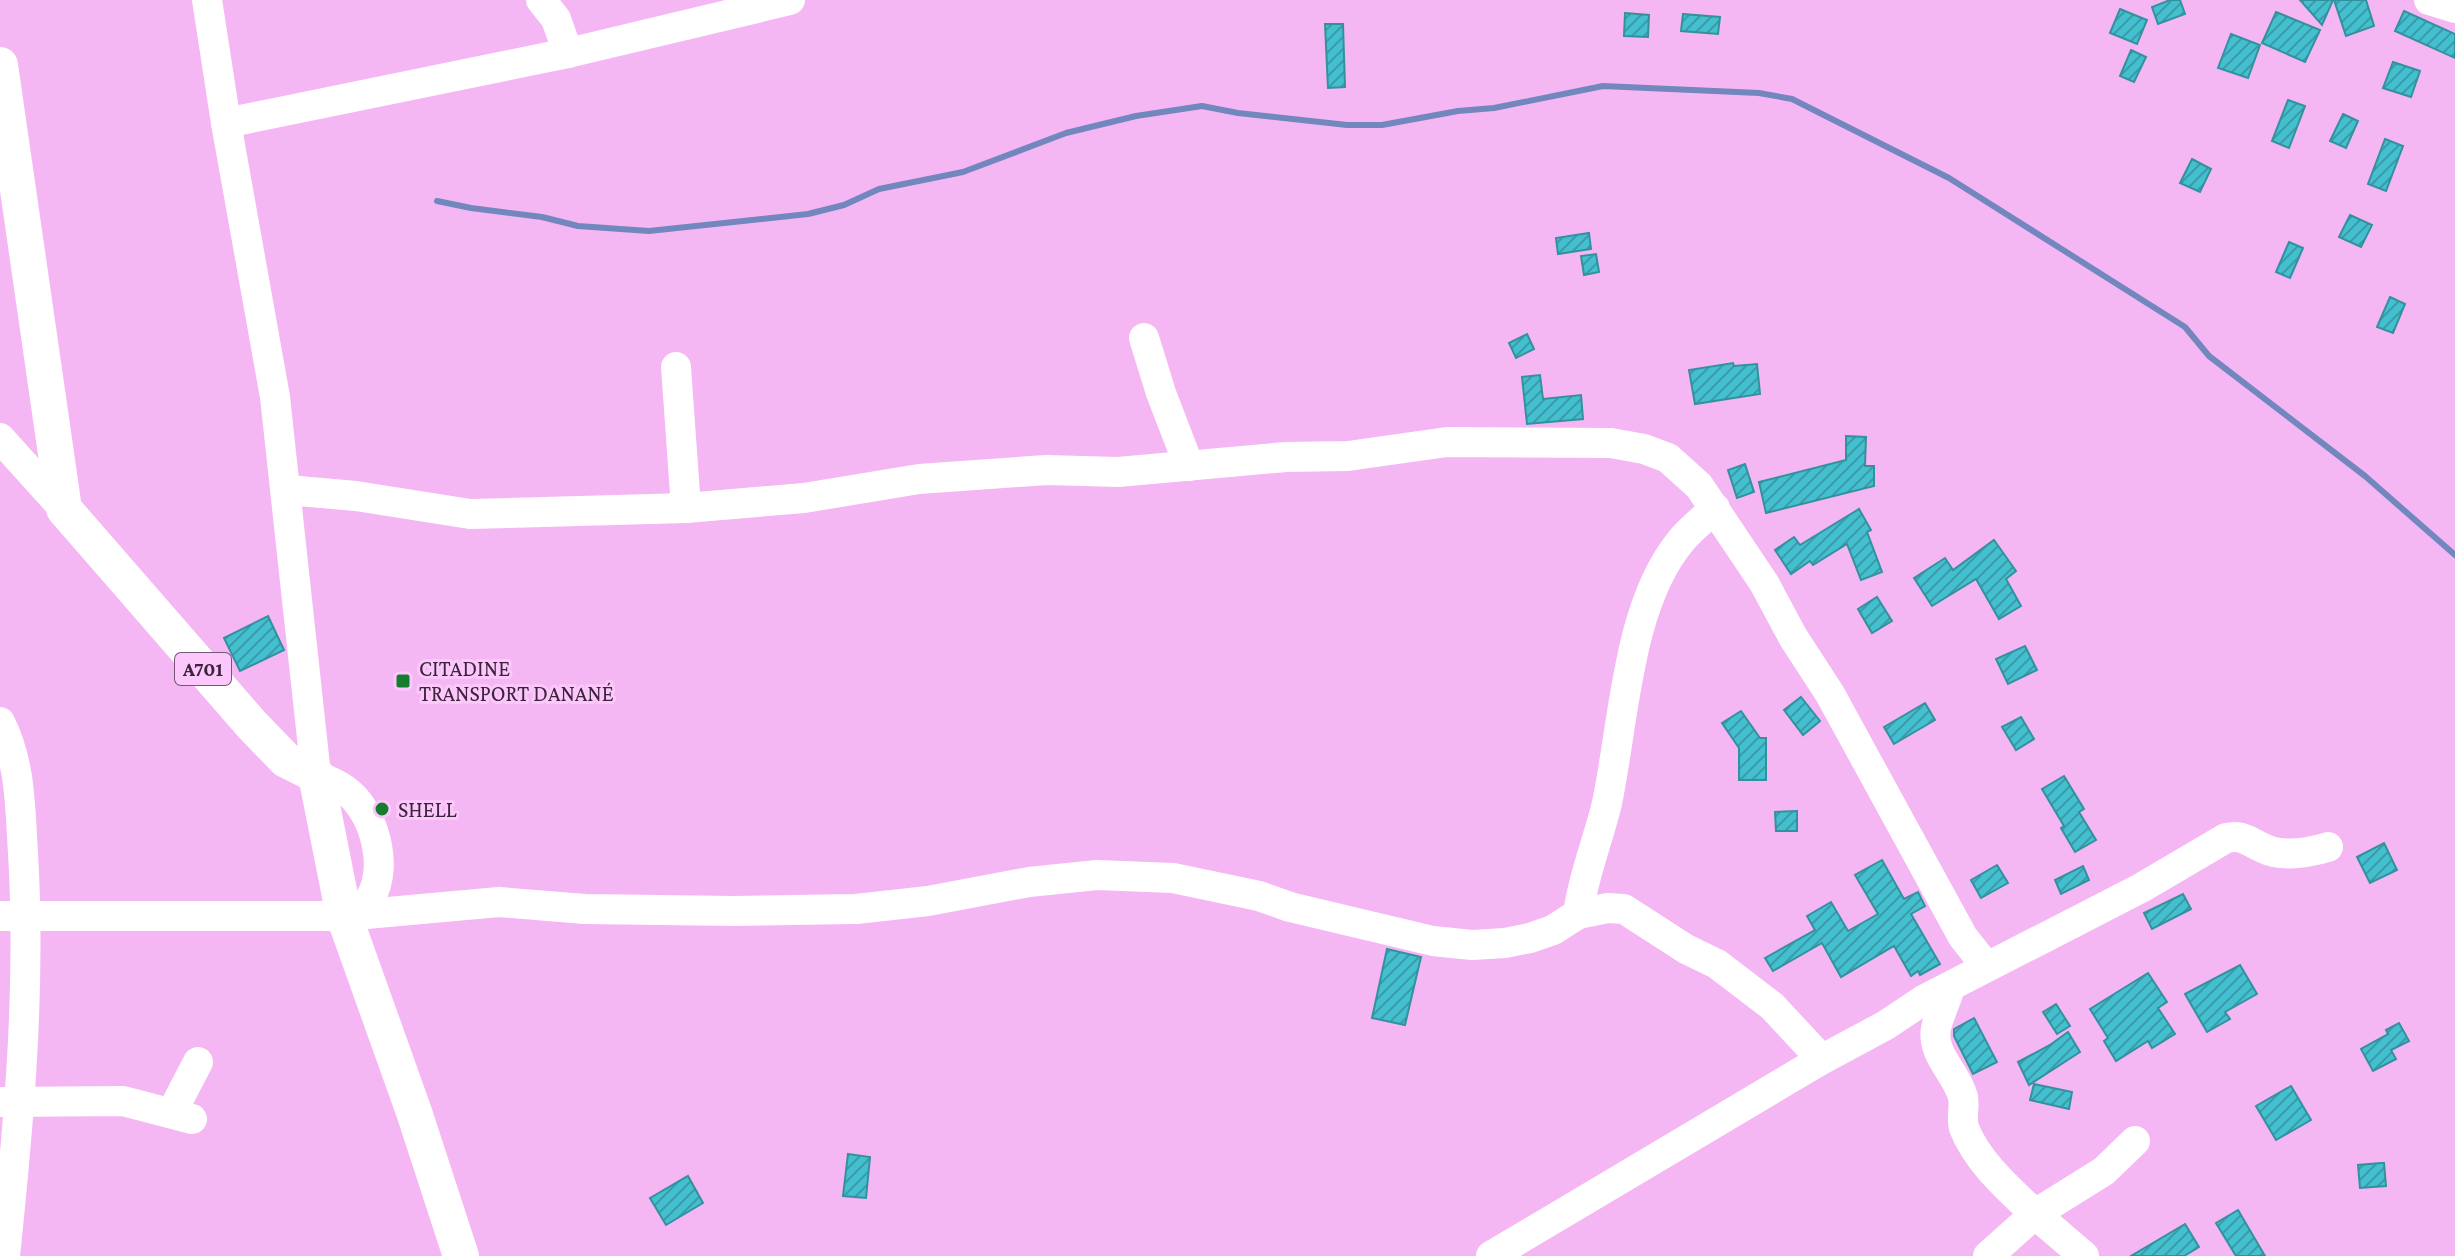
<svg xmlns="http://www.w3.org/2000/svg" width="2455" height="1256" font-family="'Crimson Pro',serif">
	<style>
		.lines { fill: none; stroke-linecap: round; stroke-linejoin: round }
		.stream { stroke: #7187bd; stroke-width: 6 }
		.building { fill: url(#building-hatch); stroke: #33919d; stroke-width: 2 }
		.minor { stroke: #fff; stroke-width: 30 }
		.major { stroke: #fff; stroke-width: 36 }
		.poi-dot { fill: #167d30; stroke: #fcc8fb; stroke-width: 3 }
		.labels { text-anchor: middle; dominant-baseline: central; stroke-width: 6; stroke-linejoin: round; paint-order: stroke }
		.shield { fill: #fcc8fb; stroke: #765576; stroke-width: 2 }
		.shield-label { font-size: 20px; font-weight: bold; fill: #3d243d }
		.poi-label { font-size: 22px; fill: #3d243d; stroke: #fcc8fb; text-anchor: start }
	</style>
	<defs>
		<pattern id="building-hatch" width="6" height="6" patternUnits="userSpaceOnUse" patternTransform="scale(2)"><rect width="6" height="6" fill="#43c0cf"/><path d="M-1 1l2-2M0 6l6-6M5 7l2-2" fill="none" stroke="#399ca9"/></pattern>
	</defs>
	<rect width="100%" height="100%" fill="#f5b6f4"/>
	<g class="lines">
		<path class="stream" d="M437,201L471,208L542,217L578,226L649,231L808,214L844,205L879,189L963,172L1066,133L1136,116L1202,106L1238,113L1347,125H1382L1458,111L1494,108L1603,86L1759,93L1792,99L1949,178L2185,327L2209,356L2365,476L2455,555"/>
	</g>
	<g class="building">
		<path d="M2170,0H2180L2185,14L2158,24L2152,7Z"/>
		<path d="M2300,0H2333L2322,25Z"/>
		<path d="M2334,0H2366L2374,26L2346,36Z"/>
		<path d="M2120,9L2147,20L2137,44L2110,33Z"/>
		<path d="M2404,11L2455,34V58L2395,31Z"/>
		<path d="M2276,12L2320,30L2305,62L2262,43Z"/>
		<path d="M1625,13L1649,15L1648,37L1624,36Z"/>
		<path d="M1683,14L1720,17L1718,34L1681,31Z"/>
		<path d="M1325,24H1343L1345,87L1328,88Z"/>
		<path d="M2231,34L2260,45L2248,78L2218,68Z"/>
		<path d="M2131,50L2146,57L2134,82L2120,76Z"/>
		<path d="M2393,62L2420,71L2411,97L2383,88Z"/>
		<path d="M2288,100L2305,106L2289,148L2272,141Z"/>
		<path d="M2343,114L2358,121L2346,148L2330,141Z"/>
		<path d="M2385,139L2403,146L2386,191L2368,184Z"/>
		<path d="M2192,159L2211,169L2200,192L2180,183Z"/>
		<path d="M2350,215L2372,225L2361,247L2339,237Z"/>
		<path d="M1589,233L1591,249L1558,254L1556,238Z"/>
		<path d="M2289,242L2303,248L2290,278L2276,272Z"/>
		<path d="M1596,254L1599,272L1584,275L1581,256Z"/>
		<path d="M2390,297L2405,304L2393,333L2377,327Z"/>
		<path d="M1527,334L1534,349L1516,358L1509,343Z"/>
		<path d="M1733,363L1734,366L1757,364L1760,394L1695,404L1689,370Z"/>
		<path d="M1540,375L1543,399L1581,395L1583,419L1527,424L1522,377Z"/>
		<path d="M1846,436L1866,437L1865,466H1874V486L1766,513L1759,482L1846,460Z"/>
		<path d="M1745,464L1754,492L1737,498L1728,470Z"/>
		<path d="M1859,509L1871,530L1867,532L1882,572L1861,580L1847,544L1813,565L1810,561L1791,574L1775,550L1794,537L1800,545Z"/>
		<path d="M1994,540L2016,571L2006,579L2021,606L1999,619L1976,579L1932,606L1914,578L1945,558L1953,570Z"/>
		<path d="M1877,597L1892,621L1872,633L1858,609Z"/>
		<path d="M268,616L284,650L240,671L224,638Z"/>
		<path d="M2025,646L2037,670L2008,684L1996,659Z"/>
		<path d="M1801,697L1820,721L1803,735L1784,710Z"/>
		<path d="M1925,703L1935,720L1894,744L1884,727Z"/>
		<path d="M1741,711L1760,738H1766V780H1739V748L1722,723Z"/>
		<path d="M2021,717L2034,739L2016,750L2002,727Z"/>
		<path d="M2064,776L2084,809L2079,812L2096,840L2075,852L2061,828L2064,826L2042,789Z"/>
		<path d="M1797,811V831H1776L1775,812Z"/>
		<path d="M2384,843L2397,870L2370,883L2357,857Z"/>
		<path d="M1882,860L1904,899L1918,892L1925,906L1911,914L1940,964L1920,975L1918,971L1911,976L1894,946L1841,977L1822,943L1773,971L1765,958L1815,930L1807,916L1831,902L1848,931L1878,914L1855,875Z"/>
		<path d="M1997,865L2008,883L1981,898L1971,880Z"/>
		<path d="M2083,866L2089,880L2061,894L2055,880Z"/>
		<path d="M2183,894L2191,909L2152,929L2144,913Z"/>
		<path d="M1387,949L1421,957L1405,1025L1372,1018Z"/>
		<path d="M2240,965L2257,994L2225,1012L2230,1019L2207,1032L2185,994Z"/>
		<path d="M2148,973L2167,1002L2158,1008L2175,1034L2152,1048L2148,1041L2116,1061L2104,1041L2108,1038L2090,1009Z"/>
		<path d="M2056,1004L2070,1026L2057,1034L2043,1012Z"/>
		<path d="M1974,1018L1997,1062L1973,1074L1954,1036V1029Z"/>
		<path d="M2399,1023L2409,1041L2391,1050L2396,1059L2373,1071L2361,1049L2388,1034L2386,1030Z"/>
		<path d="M2068,1032L2080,1052L2029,1085L2018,1062L2050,1045Z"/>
		<path d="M2034,1084L2072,1092L2069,1109L2030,1100Z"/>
		<path d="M2291,1086L2311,1120L2276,1140L2256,1106Z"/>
		<path d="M848,1154L870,1157L866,1198L843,1196Z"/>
		<path d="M2381,1163H2384L2386,1186L2360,1188L2358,1165Z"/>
		<path d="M688,1176L703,1203L666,1225L650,1198Z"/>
		<path d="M2238,1210L2265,1256H2236L2216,1223Z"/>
		<path d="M2185,1224L2199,1247L2184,1256H2131Z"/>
	</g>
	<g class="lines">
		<g class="minor">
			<path d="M207,0L226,123L275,397L316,775C326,780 341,785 349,793C376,816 391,874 366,904C361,909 350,912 344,916"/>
			<path d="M541,0L556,19L568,53"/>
			<path d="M2429,0L2455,8"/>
			<path d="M226,123L568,53L790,0"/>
			<path d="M1144,338L1161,393L1189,466"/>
			<path d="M676,367L686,508"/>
			<path d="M0,438L64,509"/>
			<path d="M287,490L356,496L470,514L686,508L804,498L919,479L1046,470L1118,472L1286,457L1348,456L1447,442L1611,443L1644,449L1668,458L1699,486L1764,583L1793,637L1830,694L1963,937L1986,966"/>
			<path d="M0,722C21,763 20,808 23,853C31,988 19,1122 5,1256"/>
			<path d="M0,916H344L499,902L585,909L735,911L856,909L928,901L1029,882L1097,875L1173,878L1259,896L1290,907L1433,941L1472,945L1505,943L1530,938L1553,930L1578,914C1583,876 1598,841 1607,803C1624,722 1627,607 1680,542C1690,529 1704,519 1715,508"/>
			<path d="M1950,987C1947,999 1938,1018 1936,1028C1931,1055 1957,1073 1963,1097C1965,1107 1961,1118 1964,1128C1978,1163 2009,1189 2035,1214L2104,1171L2135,1141"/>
			<path d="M1819,1061L1886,1025L1925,999L2141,888L2226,838C2242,834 2249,842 2263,848C2283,858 2308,853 2328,847"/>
			<path d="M2,1102L123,1101L192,1119"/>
			<path d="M172,1112L198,1062"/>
			<path d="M1491,1256L1819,1061L1813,1050L1772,1006L1717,964L1686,949L1624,909L1608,908L1578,914"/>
			<path d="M1988,1256L2035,1214L2084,1256"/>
		</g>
		<path class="major" d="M0,65L64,509L252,725L286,760L316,775L344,916L414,1112L461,1256"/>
	</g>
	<g class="poi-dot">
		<rect x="395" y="673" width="16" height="16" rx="4"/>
		<circle cx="382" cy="809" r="8"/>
	</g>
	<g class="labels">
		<rect class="shield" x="175" y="653" width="56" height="32" rx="6"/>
		<g class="shield-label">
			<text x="203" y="669">A701</text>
		</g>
		<g class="poi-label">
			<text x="419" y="668">CITADINE<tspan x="419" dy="25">TRANSPORT DANANÉ</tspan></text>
			<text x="398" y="809">SHELL</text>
		</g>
	</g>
</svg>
